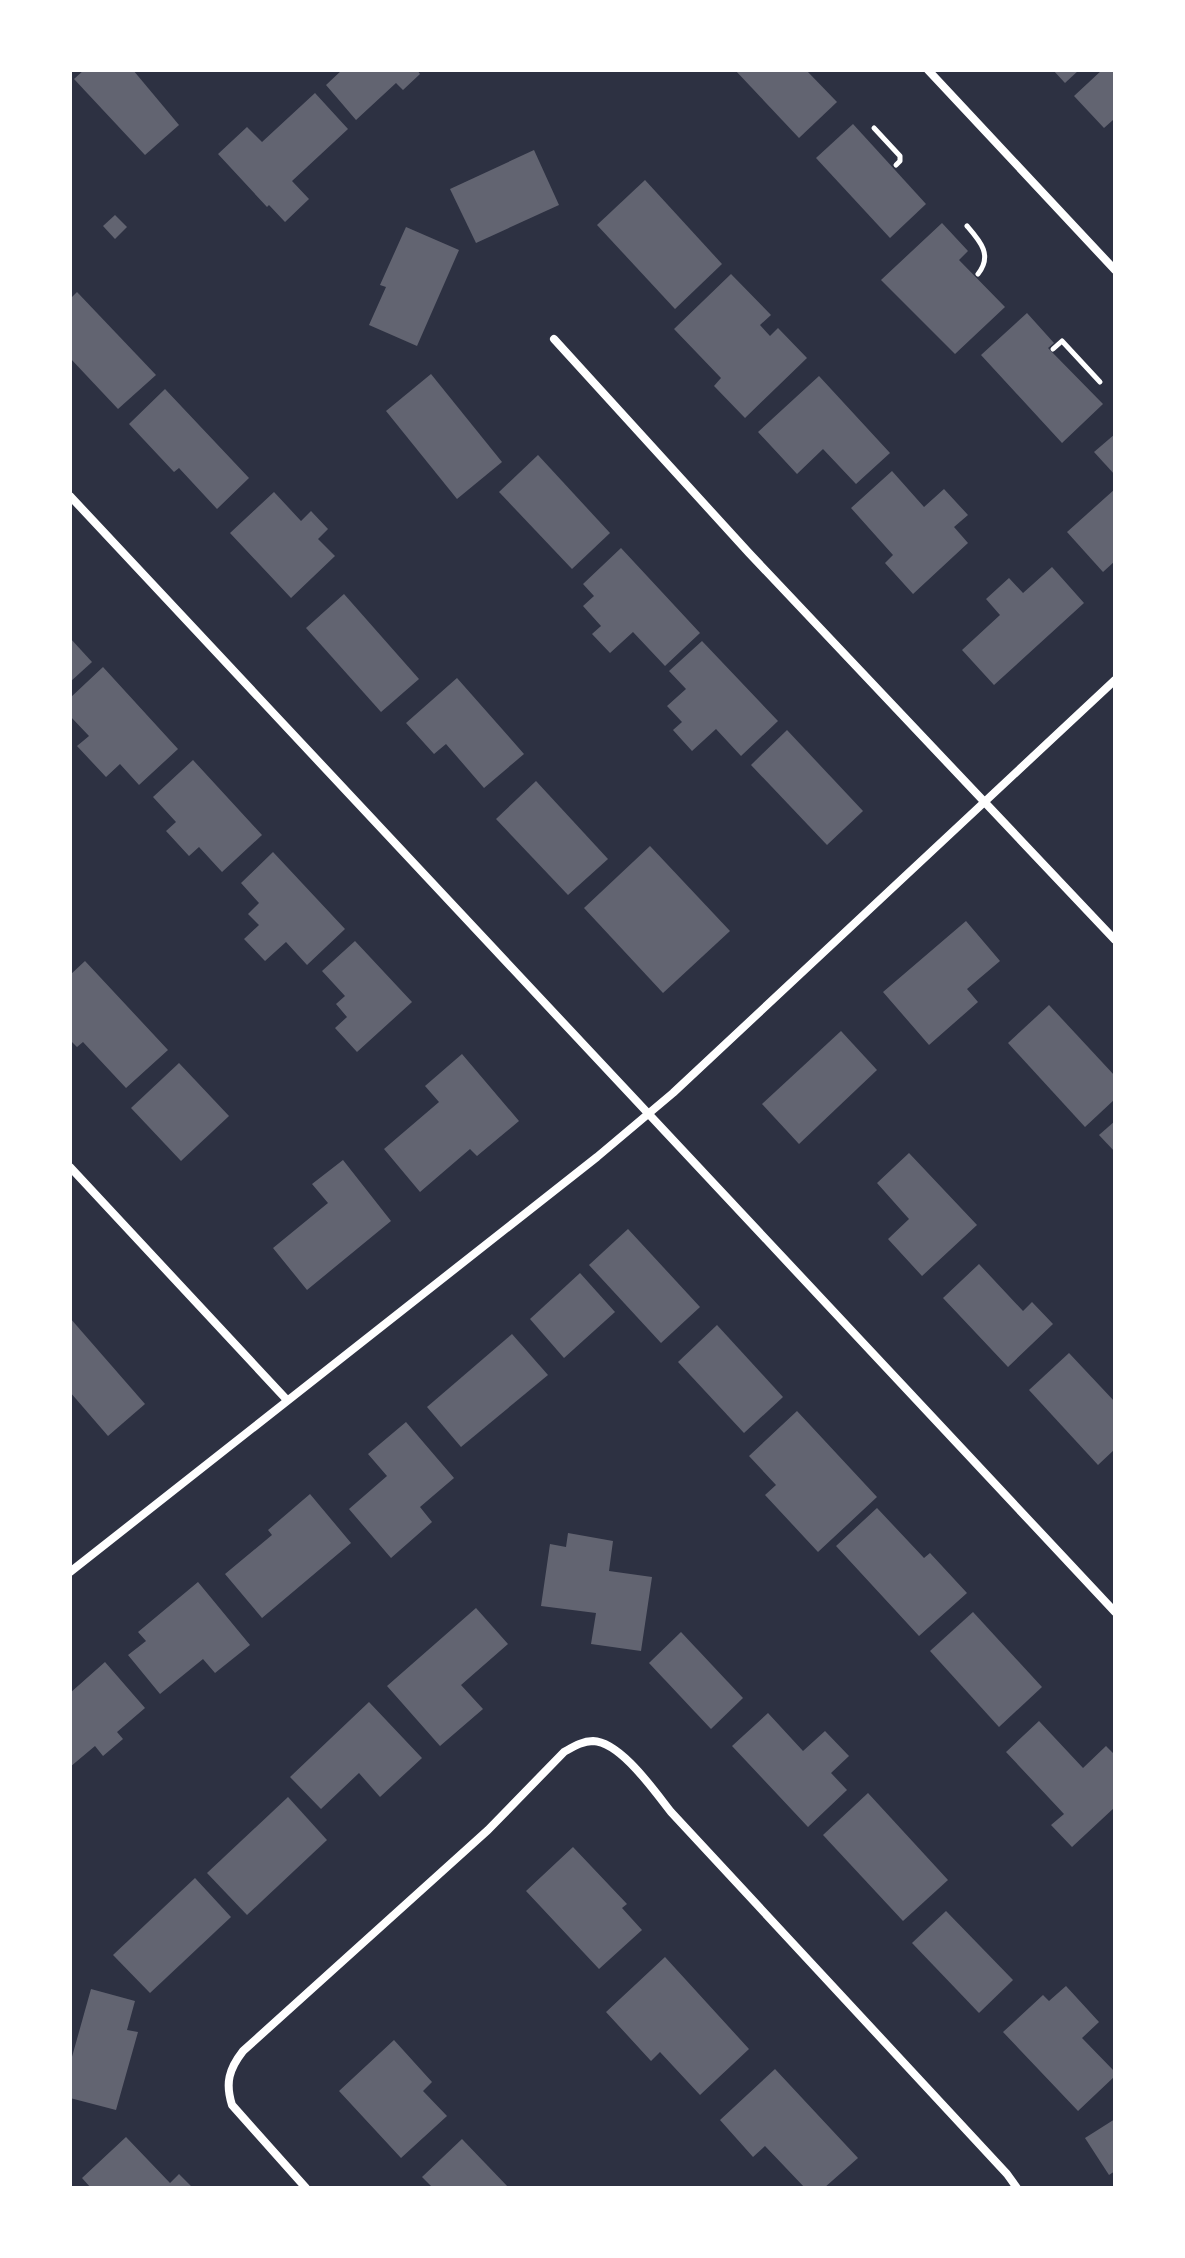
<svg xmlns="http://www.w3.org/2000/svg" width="1185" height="2258" font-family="'Space Grotesk',sans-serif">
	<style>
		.building { fill: #626471 }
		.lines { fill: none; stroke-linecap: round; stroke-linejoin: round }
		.path { stroke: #fff; stroke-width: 5 }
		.minor { stroke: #fff; stroke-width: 8 }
	</style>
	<rect width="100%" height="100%" fill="#2d3142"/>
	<g class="building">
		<path d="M84,70H133L179,125L145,155L74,79Z"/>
		<path d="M342,70H417L420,74L403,90L396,83L356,120L326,85Z"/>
		<path d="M735,70H806L837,102L799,138Z"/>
		<path d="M1053,70H1079L1065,83Z"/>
		<path d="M1102,70H1115V122L1113,120L1104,128L1074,96Z"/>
		<path d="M315,93L348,129L292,181L309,199L285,222L269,205L267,207L218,154L247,127L262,142Z"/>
		<path d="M853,124L926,204L890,238L816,158Z"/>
		<path d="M534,150L559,205L476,243L450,189Z"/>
		<path d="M645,180L722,264L675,309L597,225Z"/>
		<path d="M115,215L127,227L115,239L103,226Z"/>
		<path d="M942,223L968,251L959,260L1005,307L955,354L881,280Z"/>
		<path d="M406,227L459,250L417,346L369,325L386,287L380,285Z"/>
		<path d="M731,274L771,315L760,325L770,336L778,328L807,358L745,418L714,386L721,378L674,329Z"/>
		<path d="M77,292L156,375L118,409L70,358V299Z"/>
		<path d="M1027,313L1054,343L1048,348L1103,404L1062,443L981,355Z"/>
		<path d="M431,374L502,462L457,499L386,411Z"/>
		<path d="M819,376L890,453L856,484L823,449L797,474L758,432Z"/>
		<path d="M165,389L249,478L217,509L179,468L174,472L129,424Z"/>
		<path d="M1115,434V475L1094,452Z"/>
		<path d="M538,455L610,533L572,569L499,492Z"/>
		<path d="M892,471L924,507L944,489L968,515L954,527L968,543L913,594L885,563L893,555L851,508Z"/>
		<path d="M1115,489V561L1103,572L1067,532Z"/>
		<path d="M274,492L301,521L311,511L328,529L318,539L335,556L291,598L230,533Z"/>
		<path d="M621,548L700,633L665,666L633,632L610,653L592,634L601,626L583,606L594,596L583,584Z"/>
		<path d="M1052,567L1084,603L994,685L962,650L1000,615L986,599L1009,578L1023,593Z"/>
		<path d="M344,594L419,679L381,712L306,628Z"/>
		<path d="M70,638L92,662L70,682Z"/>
		<path d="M702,641L778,721L741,756L716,729L692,751L673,730L682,722L667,706L686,689L669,671Z"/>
		<path d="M103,667L178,749L139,785L120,764L106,777L77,746L89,736L70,716V698Z"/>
		<path d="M457,678L524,754L484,788L446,744L434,754L406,723Z"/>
		<path d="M787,730L863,811L827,845L751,765Z"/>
		<path d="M193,760L262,835L222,872L199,847L189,856L166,831L176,822L153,797Z"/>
		<path d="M536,781L608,859L568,895L496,819Z"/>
		<path d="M650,846L730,931L663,993L584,908Z"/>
		<path d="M273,852L345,929L307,965L286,942L265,961L244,939L259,925L248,914L259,903L241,883Z"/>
		<path d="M966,921L1000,961L967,989L978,1002L929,1045L883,992Z"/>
		<path d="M355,941L412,1002L357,1052L335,1028L347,1017L336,1004L345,996L322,971Z"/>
		<path d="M85,961L168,1050L126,1088L83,1042L77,1047L70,1040V975Z"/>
		<path d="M1049,1005L1115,1076V1099L1085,1127L1008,1043Z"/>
		<path d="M841,1031L877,1070L799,1144L762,1104Z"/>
		<path d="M462,1054L519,1121L477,1156L470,1149L420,1192L384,1149L439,1102L425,1086Z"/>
		<path d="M179,1063L229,1116L181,1161L131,1108Z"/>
		<path d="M1115,1121V1152L1099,1135Z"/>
		<path d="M909,1153L977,1225L922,1276L888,1239L909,1219L877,1183Z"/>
		<path d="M343,1160L391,1221L307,1290L273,1248L328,1203L312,1184Z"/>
		<path d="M628,1229L700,1307L661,1343L589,1265Z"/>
		<path d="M979,1264L1023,1311L1032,1302L1053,1324L1008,1367L943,1298Z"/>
		<path d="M580,1273L615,1312L564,1358L530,1319Z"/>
		<path d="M70,1318L145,1404L108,1436L70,1392Z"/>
		<path d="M717,1325L783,1397L744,1433L678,1362Z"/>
		<path d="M512,1334L548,1375L461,1447L427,1407Z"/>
		<path d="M1069,1353L1115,1402V1449L1098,1465L1029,1390Z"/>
		<path d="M797,1411L877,1497L818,1552L765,1495L776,1485L749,1456Z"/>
		<path d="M406,1422L454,1478L420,1507L432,1522L391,1558L349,1509L387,1476L368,1454Z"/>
		<path d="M310,1494L351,1543L262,1618L225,1574L272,1535L268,1530Z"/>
		<path d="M877,1508L924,1558L930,1553L967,1593L919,1636L836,1546Z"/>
		<path d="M568,1533L613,1541L609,1571L652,1577L641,1651L591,1644L596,1613L541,1606L550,1544L566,1547Z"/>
		<path d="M198,1582L250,1645L215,1673L203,1659L160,1694L128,1655L146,1641L138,1632Z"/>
		<path d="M476,1608L508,1644L461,1685L483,1709L440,1746L387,1686Z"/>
		<path d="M973,1612L1042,1687L999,1727L930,1651Z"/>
		<path d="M681,1632L743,1698L711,1729L649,1663Z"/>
		<path d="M105,1662L145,1708L117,1732L123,1739L103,1756L95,1746L70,1767V1693Z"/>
		<path d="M369,1702L422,1758L380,1797L359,1773L321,1809L290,1777Z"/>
		<path d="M768,1713L803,1751L825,1731L849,1756L831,1773L847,1790L808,1827L732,1746Z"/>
		<path d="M1039,1721L1083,1768L1106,1746L1115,1755V1807L1072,1847L1051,1825L1064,1814L1006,1752Z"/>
		<path d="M868,1793L948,1880L903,1921L823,1835Z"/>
		<path d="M288,1797L327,1840L247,1915L207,1873Z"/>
		<path d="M573,1847L627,1904L622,1908L642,1930L599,1969L526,1891Z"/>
		<path d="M195,1878L231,1917L150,1993L113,1955Z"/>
		<path d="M946,1911L1013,1980L979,2013L912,1943Z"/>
		<path d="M665,1957L749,2049L700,2095L660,2052L651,2061L606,2012Z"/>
		<path d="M1066,1986L1099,2022L1082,2038L1115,2072V2076L1078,2111L1003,2032L1043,1995L1049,2001Z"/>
		<path d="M91,1989L135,2001L127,2030L138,2032L116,2110L70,2098V2064Z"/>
		<path d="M394,2040L432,2082L423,2091L447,2116L401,2158L339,2091Z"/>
		<path d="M775,2069L858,2158L824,2188H805L765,2146L753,2157L720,2120Z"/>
		<path d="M1115,2119V2171L1109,2175L1085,2138Z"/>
		<path d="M126,2137L170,2183L179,2174L193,2188H91L82,2178Z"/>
		<path d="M462,2139L509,2188H433L422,2177Z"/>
	</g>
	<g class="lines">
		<g class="path">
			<path d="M874,128L900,156V161L896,165"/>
			<path d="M967,226C980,241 993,255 978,274"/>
			<path d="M1053,349L1062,341L1100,382"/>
		</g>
		<g class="minor">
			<path d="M928,70L1115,270"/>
			<path d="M554,339L749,553L1115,940"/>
			<path d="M70,496L1115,1612"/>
			<path d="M70,1167L287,1400"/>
			<path d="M70,1572L597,1157L673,1093L1115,680"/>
			<path d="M306,2188L232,2105C225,2083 229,2069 243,2051L488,1830L564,1752C573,1747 582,1741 593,1741C621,1742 655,1792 671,1812L1007,2174L1017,2188"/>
		</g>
	</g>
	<rect width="1185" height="2258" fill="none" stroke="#ffffff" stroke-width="144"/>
</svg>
